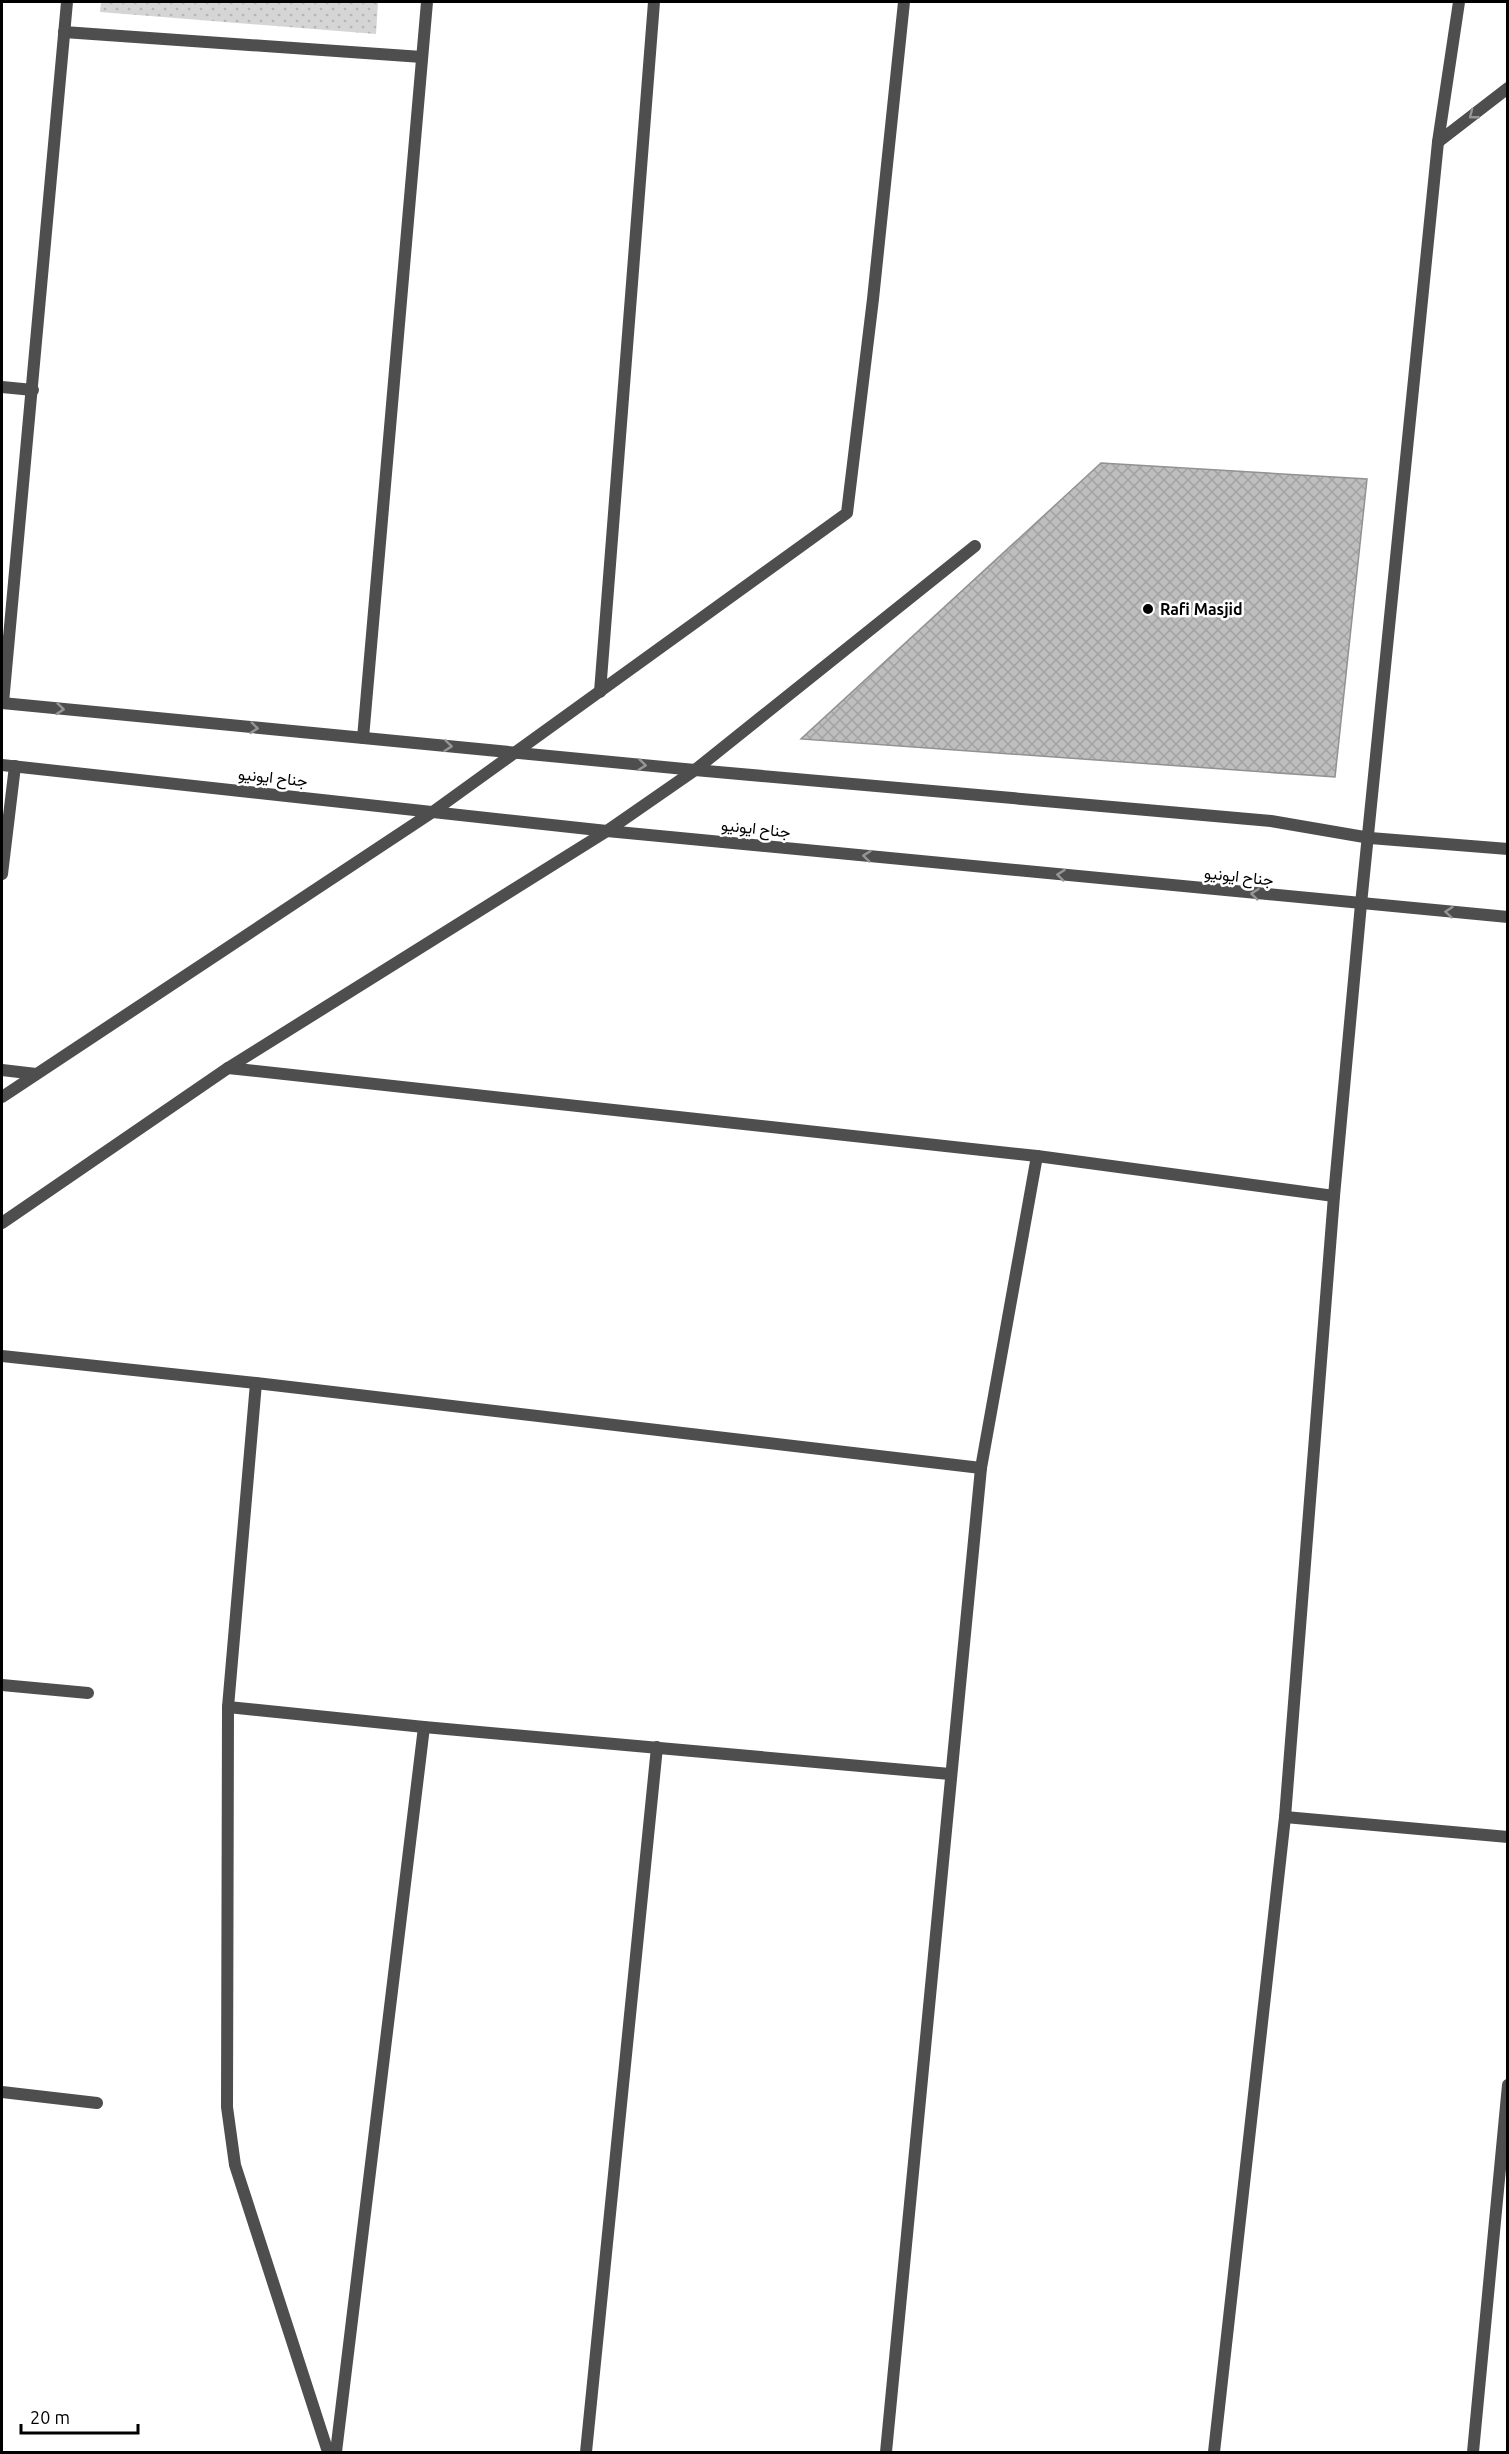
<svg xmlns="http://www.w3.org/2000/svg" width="1509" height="2454" font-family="Ubuntu,Vazirmatn,sans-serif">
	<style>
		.park { fill: url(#park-dots) }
		.building { fill: url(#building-cross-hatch); stroke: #929292; stroke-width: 1.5 }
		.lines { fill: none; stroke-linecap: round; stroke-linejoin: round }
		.minor { stroke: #4e4e4e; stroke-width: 12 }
		.oneway { stroke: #959595 }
		.poi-dot { fill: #000; stroke: #fff; stroke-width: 2 }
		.labels { text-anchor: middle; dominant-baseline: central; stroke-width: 5; stroke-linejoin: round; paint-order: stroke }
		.poi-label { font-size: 16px; font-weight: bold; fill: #000; stroke: #fff; text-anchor: start }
		.street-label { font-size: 16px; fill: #000; stroke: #fff }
	</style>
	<defs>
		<pattern id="park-dots" width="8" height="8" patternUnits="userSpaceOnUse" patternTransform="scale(1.5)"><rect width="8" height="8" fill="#d5d5d5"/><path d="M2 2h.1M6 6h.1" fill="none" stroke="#b5b5b5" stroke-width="1.8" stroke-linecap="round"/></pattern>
		<pattern id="building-cross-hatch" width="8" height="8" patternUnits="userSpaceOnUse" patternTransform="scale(1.5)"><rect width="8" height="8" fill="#bebebe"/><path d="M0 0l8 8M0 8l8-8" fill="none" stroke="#a2a2a2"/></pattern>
	</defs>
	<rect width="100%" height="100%" fill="#fff"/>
	<path class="park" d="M101,2H378L376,34L100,12Z"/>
	<path class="building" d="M1101,463L1367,479L1335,777L801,739Z"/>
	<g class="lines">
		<g class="minor">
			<path d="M64,32L422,57"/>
			<path d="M1438,142L1508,88"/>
			<path d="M2,387L33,390"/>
			<path d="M600,692L654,2"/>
			<path d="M2,703L695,770L1271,821L1370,838L1508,849"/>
			<path d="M3,703L67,2"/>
			<path d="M363,738L427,2"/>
			<path d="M2,765L607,831L1508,917"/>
			<path d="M2,874L15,766"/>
			<path d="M228,1068L1037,1156L1334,1196"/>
			<path d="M2,1070L36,1074"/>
			<path d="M2,1097L434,811L847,513L873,299L904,2"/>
			<path d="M2,1223L228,1068L607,831L695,770L975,546"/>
			<path d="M2,1356L256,1383L981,1468"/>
			<path d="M256,1383L228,1707L227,2107L235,2165L328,2452"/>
			<path d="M2,1685L88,1693"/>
			<path d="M228,1707L424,1727L950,1774"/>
			<path d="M1285,1817L1508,1837"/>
			<path d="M2,2092L97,2103"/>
			<path d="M336,2452L424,1727"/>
			<path d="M586,2452L657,1747"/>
			<path d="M886,2452L981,1468L1037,1156"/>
			<path d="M1214,2452L1285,1817L1334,1196L1361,904L1438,142L1459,2"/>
			<path d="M1473,2452L1508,2085"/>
		</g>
	</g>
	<defs><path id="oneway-chevron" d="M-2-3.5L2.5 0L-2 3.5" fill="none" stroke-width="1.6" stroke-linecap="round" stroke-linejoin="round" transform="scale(1.5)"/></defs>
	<g class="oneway">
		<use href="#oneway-chevron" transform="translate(1473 115) rotate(142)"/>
		<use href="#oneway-chevron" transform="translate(60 709) rotate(6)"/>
		<use href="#oneway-chevron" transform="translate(254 728) rotate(6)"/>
		<use href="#oneway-chevron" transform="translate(448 746) rotate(6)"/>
		<use href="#oneway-chevron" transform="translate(642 765) rotate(6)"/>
		<use href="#oneway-chevron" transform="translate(867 856) rotate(-174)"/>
		<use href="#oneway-chevron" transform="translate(1061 875) rotate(-174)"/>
		<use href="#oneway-chevron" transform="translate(1255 894) rotate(-174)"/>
		<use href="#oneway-chevron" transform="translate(1449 912) rotate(-175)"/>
	</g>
	<circle class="poi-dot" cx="1148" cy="609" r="6"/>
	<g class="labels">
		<g class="poi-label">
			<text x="1160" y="609">Rafi Masjid</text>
		</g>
		<g class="street-label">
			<text transform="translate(273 777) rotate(6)">جناح ایونیو</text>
			<text transform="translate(756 828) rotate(6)">جناح ایونیو</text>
			<text transform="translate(1239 876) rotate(6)">جناح ایونیو</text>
		</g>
	</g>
	<rect width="1509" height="2454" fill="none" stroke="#000000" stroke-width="6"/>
	<path d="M21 2424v9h117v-9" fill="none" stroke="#000000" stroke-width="3"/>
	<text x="30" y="2424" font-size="18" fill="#000000" stroke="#ffffff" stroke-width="4.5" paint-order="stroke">20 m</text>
</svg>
